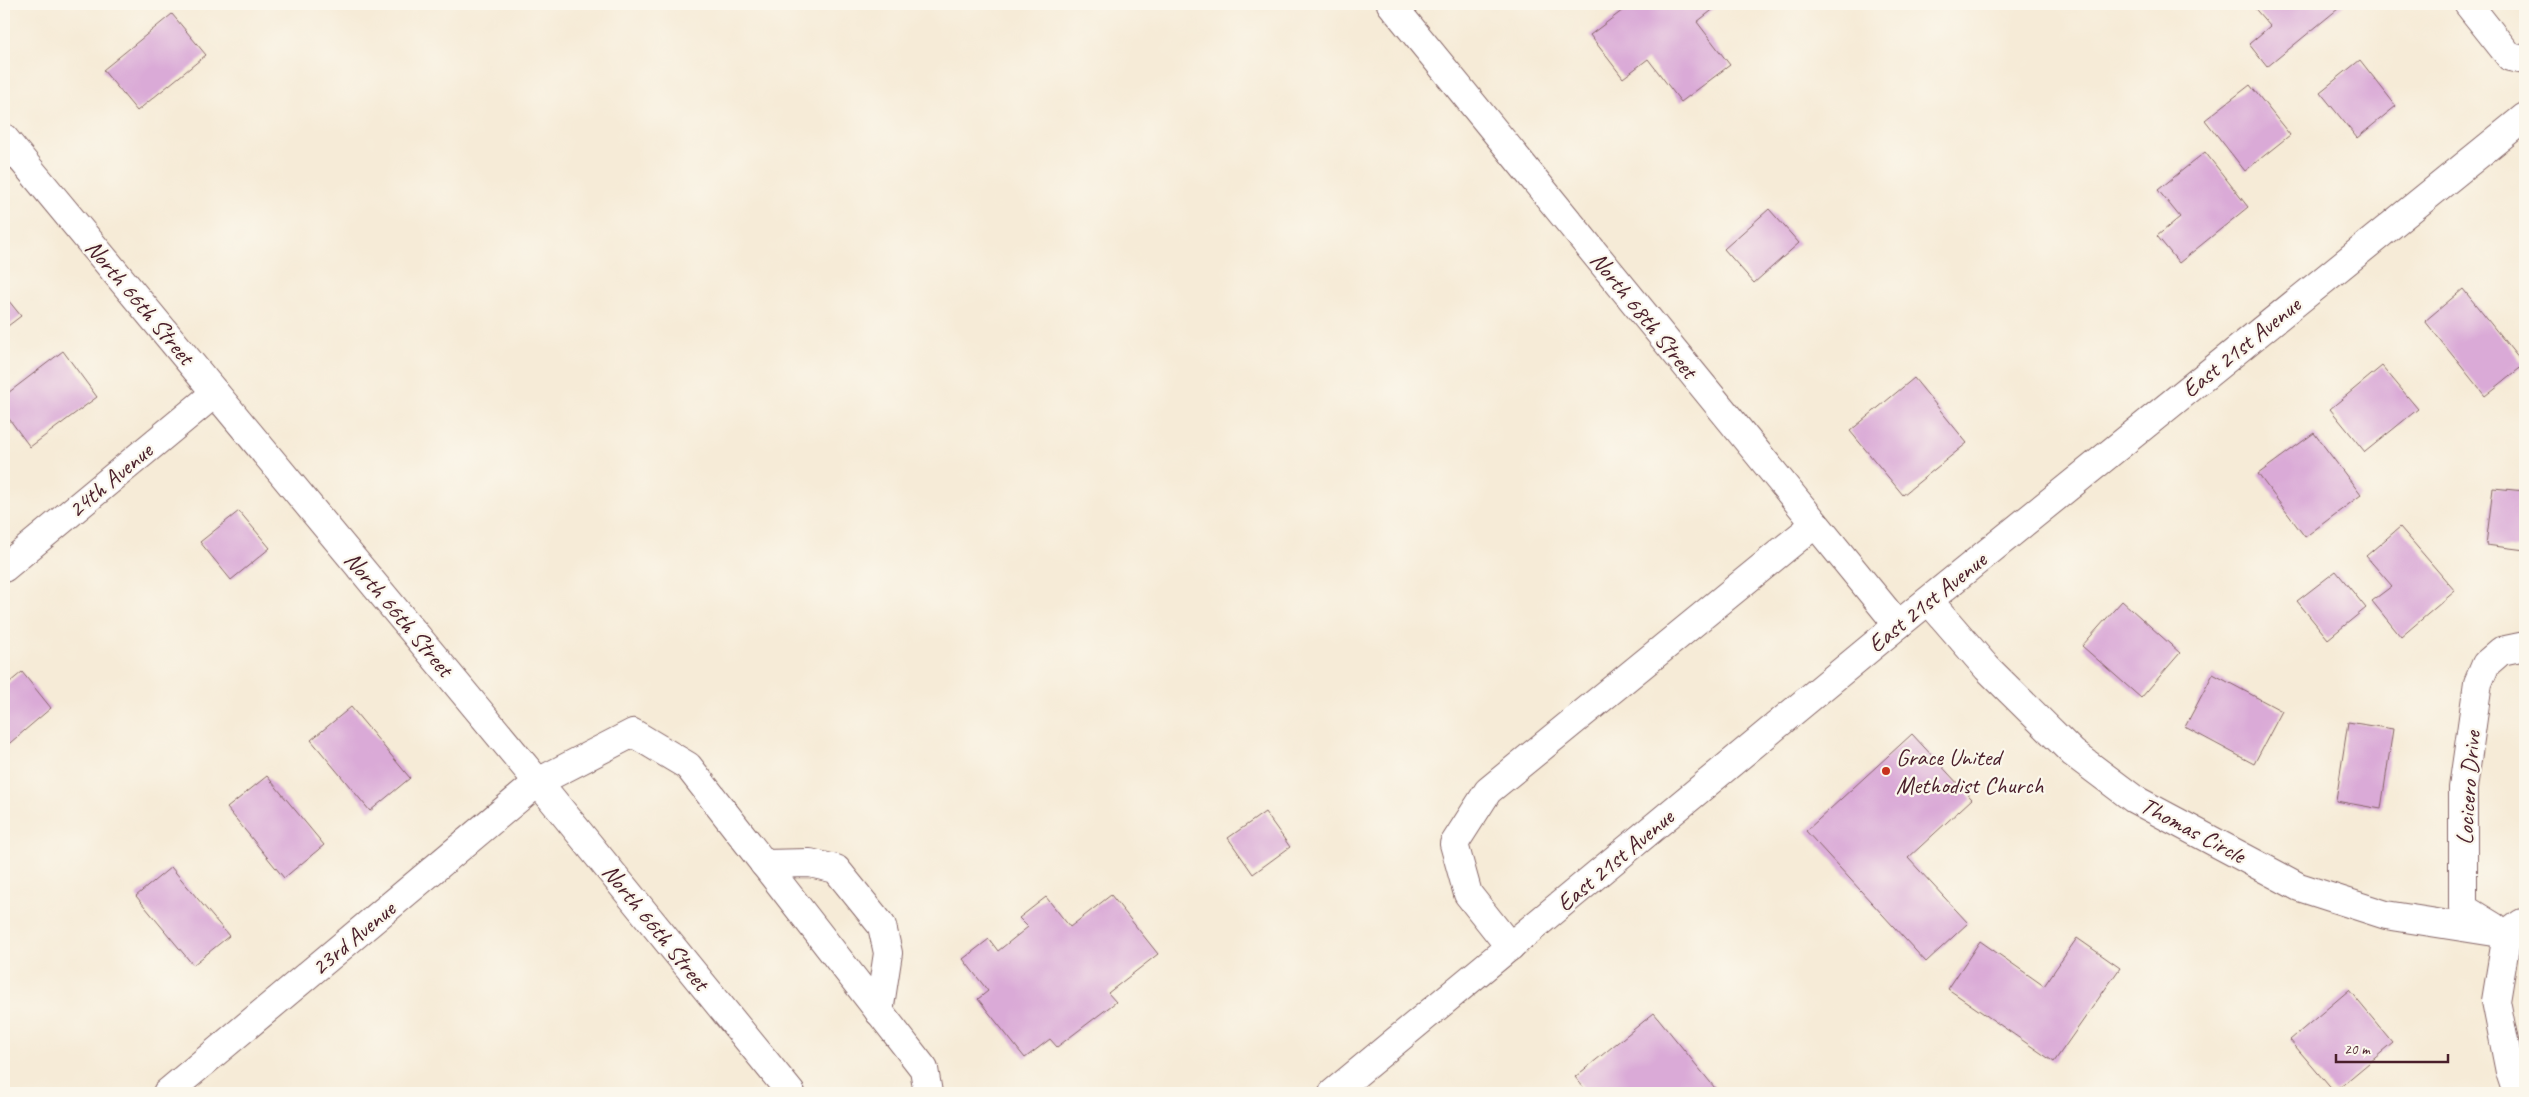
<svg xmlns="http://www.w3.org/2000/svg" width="2529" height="1097" font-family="Caveat,sans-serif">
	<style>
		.building { fill: #daaad7 }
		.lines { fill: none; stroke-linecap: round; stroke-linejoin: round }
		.minor-casing { stroke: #866667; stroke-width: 30 }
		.minor { stroke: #fff; stroke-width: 28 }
		.poi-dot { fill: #c8321e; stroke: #fbf7ec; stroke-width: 2 }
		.labels { text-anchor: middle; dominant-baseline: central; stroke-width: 4.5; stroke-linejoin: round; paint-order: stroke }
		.street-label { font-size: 24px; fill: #4a1f2b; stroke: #fbf7ec }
		.poi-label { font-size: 24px; fill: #4a1f2b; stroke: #fbf7ec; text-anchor: start }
	</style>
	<rect width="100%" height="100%" fill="#fbf7ec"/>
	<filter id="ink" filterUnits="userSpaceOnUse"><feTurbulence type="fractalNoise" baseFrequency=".02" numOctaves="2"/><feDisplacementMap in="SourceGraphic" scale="10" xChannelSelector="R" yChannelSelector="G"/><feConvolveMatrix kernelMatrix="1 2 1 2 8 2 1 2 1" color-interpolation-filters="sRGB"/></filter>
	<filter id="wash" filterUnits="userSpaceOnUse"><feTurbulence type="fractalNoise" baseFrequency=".0096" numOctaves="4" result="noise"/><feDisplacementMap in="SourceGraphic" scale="20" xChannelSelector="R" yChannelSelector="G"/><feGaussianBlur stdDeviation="1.12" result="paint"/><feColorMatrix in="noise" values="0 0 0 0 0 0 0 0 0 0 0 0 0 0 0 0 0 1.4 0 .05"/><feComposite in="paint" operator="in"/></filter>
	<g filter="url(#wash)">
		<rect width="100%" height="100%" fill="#f6ebd7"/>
		<g id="blocks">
			<g class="building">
				<path d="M1631,4H1720L1697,22L1730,65L1681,102L1648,59L1623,78L1590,35Z"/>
				<path d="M2251,4H2344L2267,67L2249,44L2270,26Z"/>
				<path d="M172,14L206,55L137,111L103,70Z"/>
				<path d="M2360,60L2396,106L2357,138L2320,92Z"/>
				<path d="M2250,85L2290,135L2245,171L2205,120Z"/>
				<path d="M2205,152L2248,207L2179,263L2157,236L2180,217L2158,190Z"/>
				<path d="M1769,209L1799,243L1754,283L1724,249Z"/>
				<path d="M2463,289L2524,365L2485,396L2425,321Z"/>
				<path d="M4,295L21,316L4,329Z"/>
				<path d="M63,351L97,397L30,447L4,412V396Z"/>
				<path d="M2382,366L2418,409L2365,452L2330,409Z"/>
				<path d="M1914,378L1967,443L1903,495L1850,431Z"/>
				<path d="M2314,433L2361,495L2305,537L2258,474Z"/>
				<path d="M2493,488L2525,491V550L2486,545Z"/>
				<path d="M239,511L270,548L231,580L200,542Z"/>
				<path d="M2400,527L2455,591L2401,637L2372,601L2392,586L2366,556Z"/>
				<path d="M2336,571L2366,608L2328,639L2297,601Z"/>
				<path d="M2122,601L2180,653L2141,698L2082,646Z"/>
				<path d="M22,672L51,708L4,748V687Z"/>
				<path d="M2213,674L2282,711L2254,764L2185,727Z"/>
				<path d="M351,707L410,778L370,811L311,740Z"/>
				<path d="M2348,722L2393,729L2381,809L2336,801Z"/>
				<path d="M1912,734L1972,799L1908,858L1968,923L1926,962L1806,831Z"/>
				<path d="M267,776L324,845L284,878L227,808Z"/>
				<path d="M1265,812L1290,847L1253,874L1228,838Z"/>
				<path d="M171,867L229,936L193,965L136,896Z"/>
				<path d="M1111,895L1158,954L1108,993L1116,1002L1057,1047L1050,1039L1025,1058L978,999L988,991L963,959L989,939L998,951L1028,927L1019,918L1046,897L1070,927Z"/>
				<path d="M2077,938L2120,968L2054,1062L1948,989L1980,941L2044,986Z"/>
				<path d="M2349,990L2393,1043L2334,1092L2290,1040Z"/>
				<path d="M1654,1013L1719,1093H1588L1575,1077Z"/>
			</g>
		</g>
	</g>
	<g filter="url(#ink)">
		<use href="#blocks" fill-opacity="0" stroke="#866667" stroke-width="1"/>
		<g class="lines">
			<defs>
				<g id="minor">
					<path d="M1391,4L1898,625"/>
					<path d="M2468,4L2510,57L2525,60"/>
					<path d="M4,138L538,782L791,1093"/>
					<path d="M4,568L215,393"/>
					<path d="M1929,601L1987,668L2073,753L2134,799L2299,887L2386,915L2507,934L2525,933"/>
					<path d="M764,864L810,863L836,869L882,926L888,953L879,1012"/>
					<path d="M2494,927L2463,908V788L2478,683L2486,664L2501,651L2525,646"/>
					<path d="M1510,947L1468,894L1454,844L1488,791L1815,524"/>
					<path d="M167,1093L538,782L633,733L688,766L924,1069L928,1093"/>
					<path d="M1333,1093L1898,625L2525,117"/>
					<path d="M2517,1093L2510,1072L2496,1001L2507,934L2522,923"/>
				</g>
			</defs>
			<use href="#minor" class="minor-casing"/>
			<use href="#minor" class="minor"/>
		</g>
	</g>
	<circle class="poi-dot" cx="1886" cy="771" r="5"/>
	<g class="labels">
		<g class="street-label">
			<text transform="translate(140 302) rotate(50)">North 66th Street</text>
			<text transform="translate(1644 315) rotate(51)">North 68th Street</text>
			<text transform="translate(2241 347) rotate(-39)">East 21st Avenue</text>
			<text transform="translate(110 480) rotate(-40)">24th Avenue</text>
			<text transform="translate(1927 602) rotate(-39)">East 21st Avenue</text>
			<text transform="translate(399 614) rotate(50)">North 66th Street</text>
			<text transform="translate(2468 788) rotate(-86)">Locicero Drive</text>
			<text transform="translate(2193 830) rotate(28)">Thomas Circle</text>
			<text transform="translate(1615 860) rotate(-40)">East 21st Avenue</text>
			<text transform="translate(656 927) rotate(51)">North 66th Street</text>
			<text transform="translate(353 938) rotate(-40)">23rd Avenue</text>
		</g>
		<g class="poi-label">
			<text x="1896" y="757">Grace United<tspan x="1896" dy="28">Methodist Church</tspan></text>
		</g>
	</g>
	<rect width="2529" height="1097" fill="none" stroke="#fbf7ec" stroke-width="20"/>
	<path d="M2336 1054v8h112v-8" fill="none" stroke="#4a1f2b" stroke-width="2.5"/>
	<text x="2344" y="1054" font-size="15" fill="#4a1f2b" stroke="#fbf7ec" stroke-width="4" paint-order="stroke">20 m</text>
</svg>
